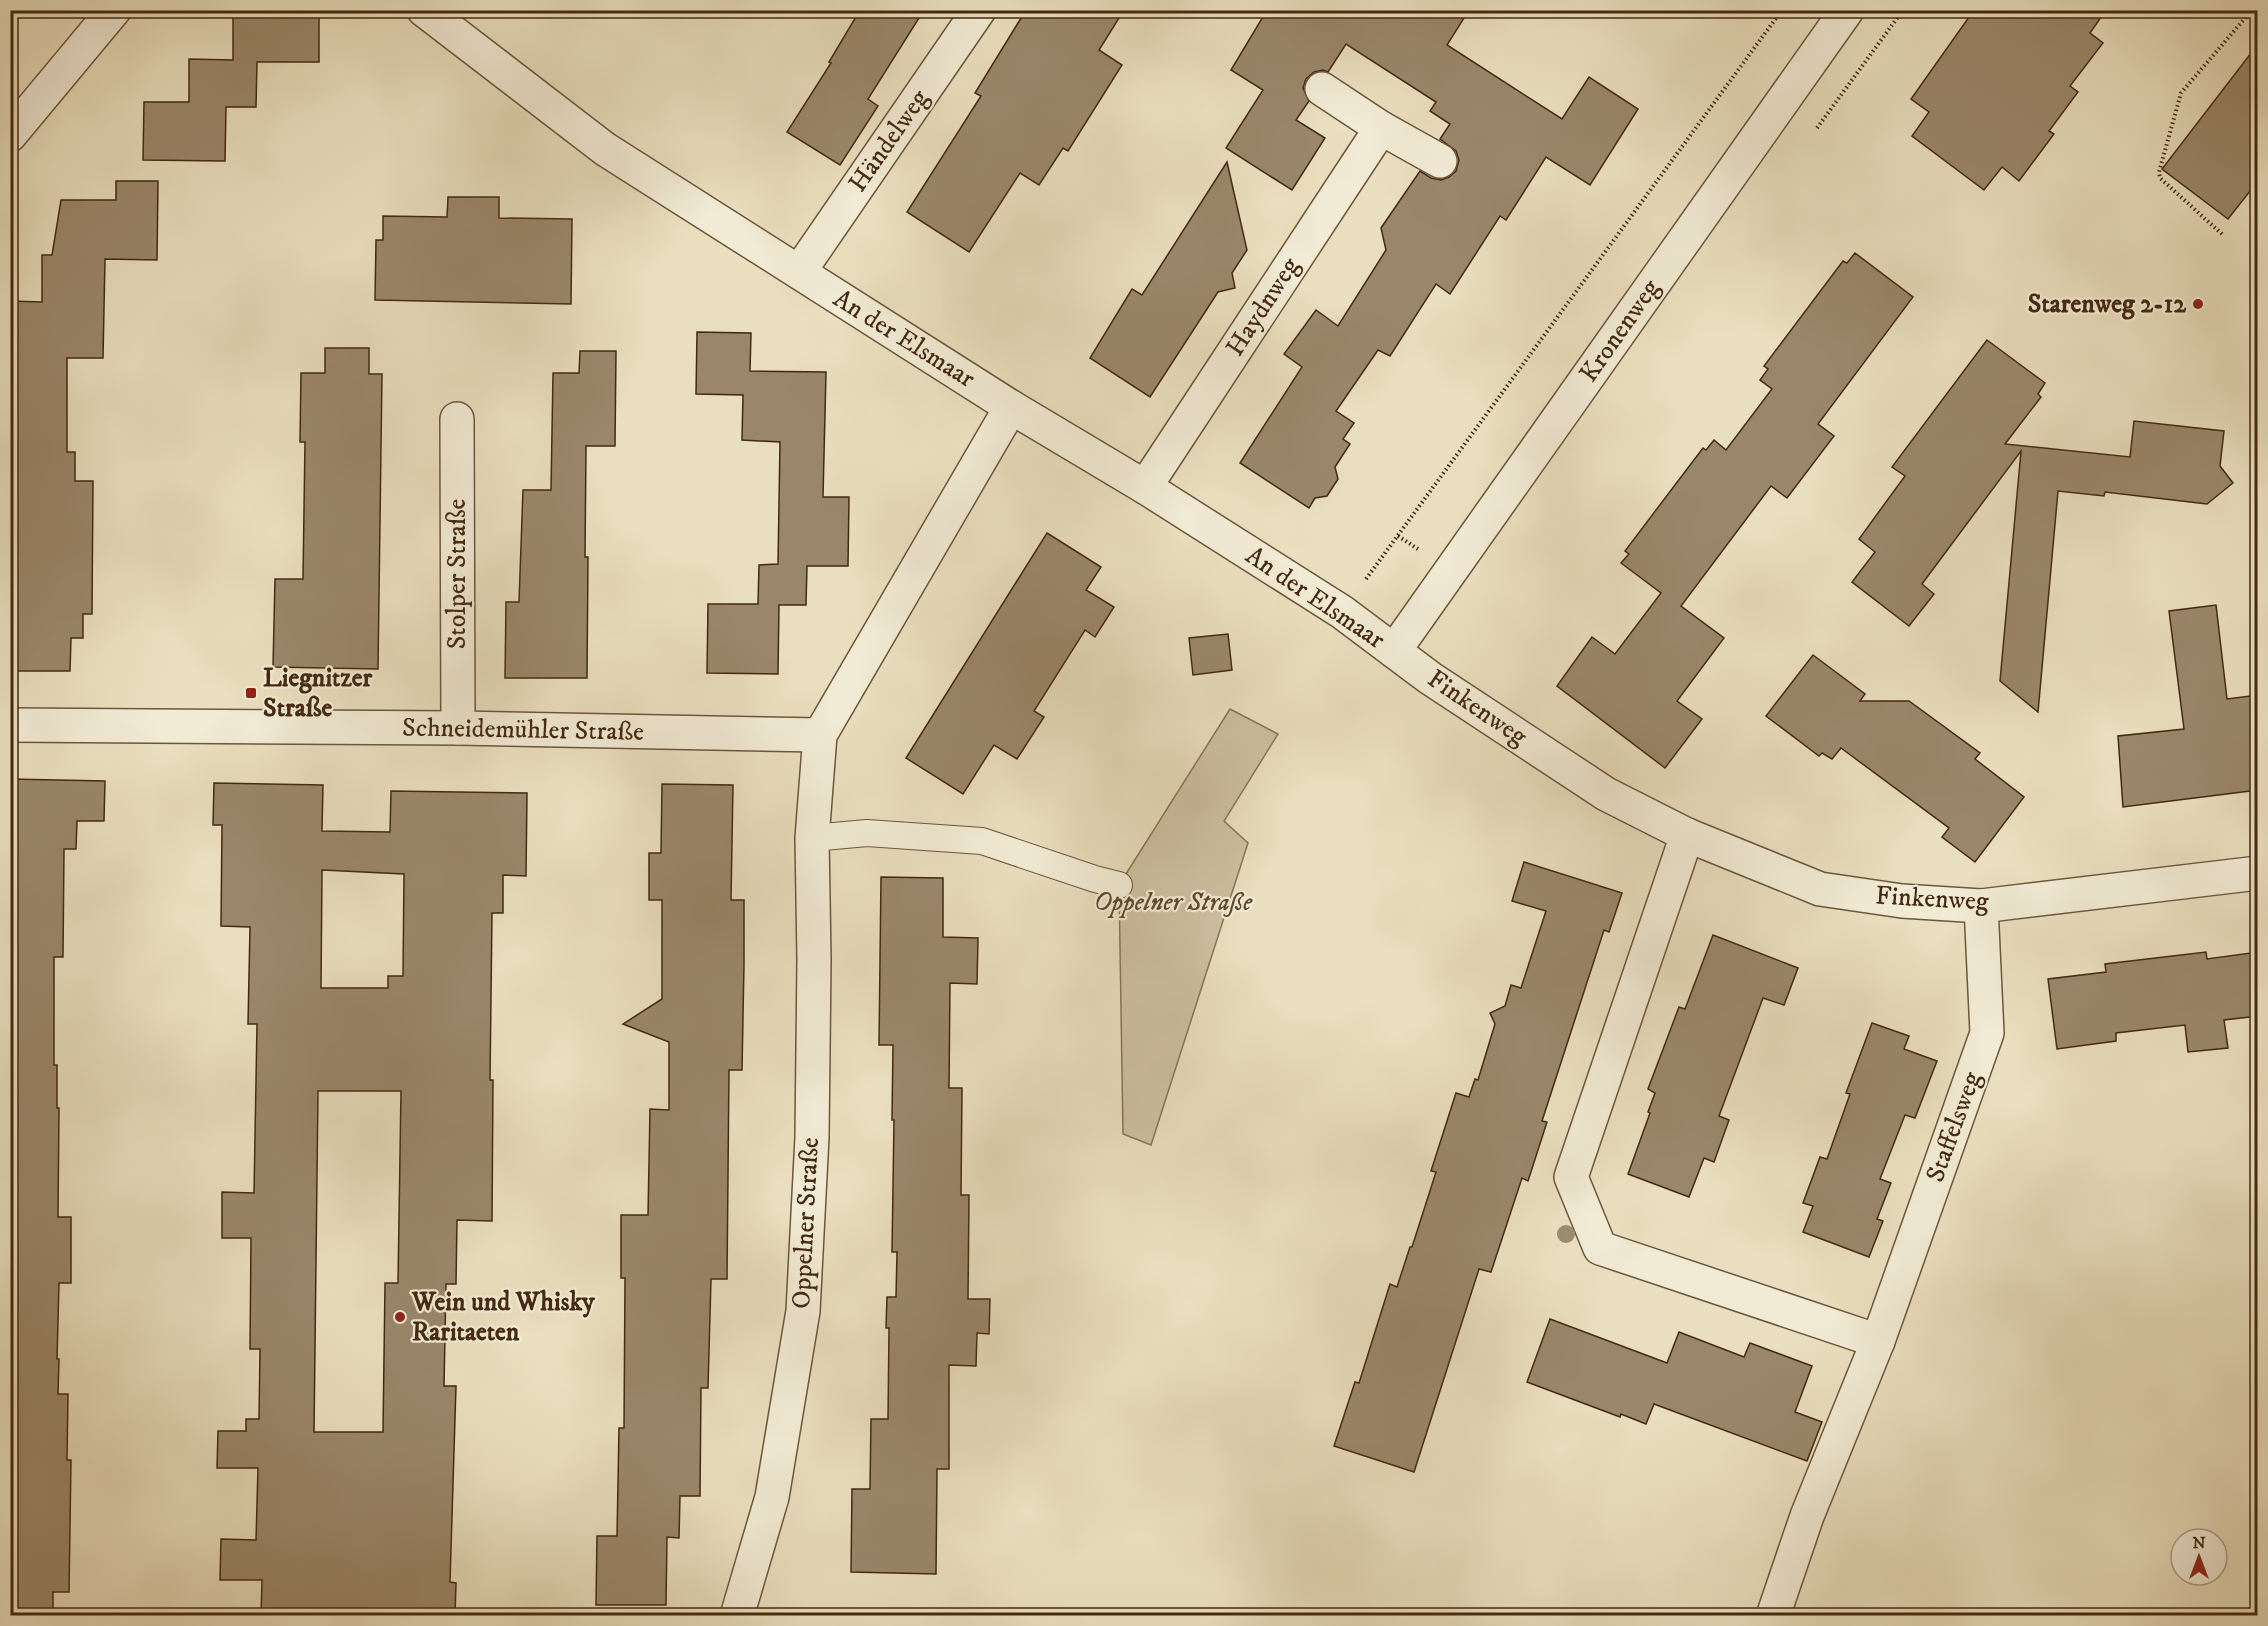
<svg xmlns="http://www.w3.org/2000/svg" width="2268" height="1626" font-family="'IM FELL DW Pica',serif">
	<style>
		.green { fill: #cdbfa0; stroke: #887458; stroke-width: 1.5 }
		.building { fill: #9a876a; stroke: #442911; stroke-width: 1.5; fill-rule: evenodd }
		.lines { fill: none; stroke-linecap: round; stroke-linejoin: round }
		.service-casing { stroke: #6d563c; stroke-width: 28 }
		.minor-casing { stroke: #6d563c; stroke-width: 36 }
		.path { stroke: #442911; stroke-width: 4; stroke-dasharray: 1.5 3; stroke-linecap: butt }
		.service { stroke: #f1ead4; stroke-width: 26 }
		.minor { stroke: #f1ead4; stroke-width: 33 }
		.tree { fill: #9d8b6e }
		.poi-dot { fill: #8f2418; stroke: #f1ead4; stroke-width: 2 }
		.labels { text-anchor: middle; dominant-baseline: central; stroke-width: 4.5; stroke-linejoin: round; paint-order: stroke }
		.street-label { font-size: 26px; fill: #442911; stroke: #f1ead4 }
		.poi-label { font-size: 26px; font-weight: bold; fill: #442911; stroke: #f1ead4; text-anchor: start }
		.park-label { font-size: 26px; font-style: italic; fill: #5f472e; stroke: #f1ead4 }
	</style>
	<rect width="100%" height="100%" fill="#e9debd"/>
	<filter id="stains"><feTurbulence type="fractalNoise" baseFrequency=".00333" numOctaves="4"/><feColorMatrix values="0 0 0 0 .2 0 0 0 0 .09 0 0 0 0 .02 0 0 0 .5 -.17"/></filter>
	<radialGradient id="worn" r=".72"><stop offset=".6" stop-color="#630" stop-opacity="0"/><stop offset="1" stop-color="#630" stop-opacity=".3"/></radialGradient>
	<path class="green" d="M1230,709L1278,734L1224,821L1248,843L1151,1145L1123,1134L1119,885Z"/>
	<g class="building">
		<path d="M233,10H319V62H257L256,107H226L225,161L143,160L144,102H189V59L233,60Z"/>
		<path d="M860,10H924L868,99L878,106L840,165L787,132L831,63L829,62Z"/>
		<path d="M1026,10H1124L1099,50L1122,65L1068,151L1063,148L1039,185L1020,173L969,252L907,212L981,96L975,93Z"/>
		<path d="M1267,10H1469L1447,45L1562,119L1589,77L1638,109L1590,185L1546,157L1506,220L1500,216L1450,294L1436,284L1390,356L1378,350L1336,411L1354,423L1343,439L1350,444L1335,467L1338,479L1327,496L1315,498L1309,508L1240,463L1302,367L1284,354L1316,310L1338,326L1386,250L1381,228L1420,171L1431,178L1441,180L1449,177L1456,171L1459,160L1456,151L1440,139L1450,124L1430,111L1436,102L1346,44L1328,72L1323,70L1314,72L1306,79L1303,88L1309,101L1296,120L1325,138L1292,190L1226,148L1263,90L1231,70Z"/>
		<path d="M1974,10H2106L2090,33L2103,43L2070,86L2078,92L2049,131L2054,134L2019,181L2002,167L1984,190L1912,136L1929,112L1911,99Z"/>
		<path d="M2258,44V181L2228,219L2162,169Z"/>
		<path d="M1227,162L1247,250L1232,273L1235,288L1218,292L1150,397L1090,358L1132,289L1142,295Z"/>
		<path d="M116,181H158L157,260L105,259L103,358H67V452H75V481H93L92,614H83V638H71L70,671H10V301L42,302V255H52L61,200H116Z"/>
		<path d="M448,197H499V218L572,219L571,304L375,300L376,240H383V216L447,217Z"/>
		<path d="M1855,253L1913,297L1818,424L1834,436L1787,498L1771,486L1681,606L1724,638L1677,701L1702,719L1665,768L1557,686L1592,637L1615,654L1661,593L1621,563L1629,554L1625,551L1703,448L1706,450L1714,440L1726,450L1772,389L1760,380L1768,369L1764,366L1843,261L1847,263Z"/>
		<path d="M697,332L751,333L750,371L826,372L823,497H849L848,566H807L806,605H779L778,674L707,673L708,604H758L759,565L778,564L780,442L742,440L743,395L696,394Z"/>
		<path d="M1987,340L2045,383L2038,394L2041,397L2005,444L2130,457L2134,421L2224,431L2220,466L2233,483L2207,504L2105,492L2104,496L2058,491L2038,712L2000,681L2021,451L1922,584L1934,594L1909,626L1852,582L1875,552L1859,539L1905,476L1892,467Z"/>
		<path d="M325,348H369V374H382L378,669L273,667L275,579H303L305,442H300L301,373H325Z"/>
		<path d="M580,351H616L615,446H586L585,557H588L587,678H505L506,602H519L523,490H551L553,373H579Z"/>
		<path d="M1047,533L1101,567L1086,590L1114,607L1095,637L1085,630L1034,711L1044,717L1017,759L994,745L963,794L906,758Z"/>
		<path d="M2216,605L2227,699L2258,695V790L2123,807L2118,736L2184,729L2169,611Z"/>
		<path d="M1228,634L1232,670L1193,675L1189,638Z"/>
		<path d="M1813,655L1865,694L1860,701H1909L1980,753L1975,759L2024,797L1975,862L1942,837L1949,828L1841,748L1832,759L1822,753L1819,756L1766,716Z"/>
		<path d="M10,779L105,781L104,821H77L76,849H64L63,957H54V1065H57V1108H59L58,1217H71V1283H59L57,1359H59L58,1394H68L67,1460H71L69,1592H53V1616H10Z"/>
		<path d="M214,783L323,785L322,831L390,832L391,791L527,793L526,876L503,875V913H492L490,1080H493L492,1221L457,1220L456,1284H446L444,1386H456L450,1582L456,1583L455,1616H261L262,1580H220L221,1539L256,1540L258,1468H217L218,1431H246V1419H259L260,1349H250L251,1238H222V1192L254,1193L257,1024H248L250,927L221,926L222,825H213ZM322,870L404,874L403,976H388V988H321ZM318,1091H401L398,1283H385L383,1432H314Z"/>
		<path d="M662,784L733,785L731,900H744V964L742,1070H729L727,1279H711L708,1388H701L700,1496H680L679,1538L667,1537L666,1605H596L597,1536H617L619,1428H624L625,1278H621V1215H648L650,1109L669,1110V1042L623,1024L662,999V900H649V853H661Z"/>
		<path d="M1524,862L1622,893L1609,932L1604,930L1542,1121L1547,1122L1528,1181L1522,1178L1491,1272L1479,1269L1414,1472L1334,1446L1355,1382L1359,1383L1390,1284L1397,1287L1410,1247H1412L1436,1172L1431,1171L1456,1093L1469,1097L1475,1079L1478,1080L1495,1024L1490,1013L1505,1006L1511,985L1521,988L1546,911L1512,901Z"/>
		<path d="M881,877L943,878V937L978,938L977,984L950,983L949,1088H962L961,1195H969L968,1299H990L989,1334L977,1333L976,1366L949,1365V1469H937L936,1574L851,1572L852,1489H870L871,1419H888L889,1328H886L887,1297H896L897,1252H892L894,1120H892L893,1045H879Z"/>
		<path d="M1713,935L1798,968L1784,1005L1763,998L1719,1116L1729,1120L1714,1162L1704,1158L1689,1197L1628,1174L1650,1113L1648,1112L1655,1093L1648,1089L1679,1007L1685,1009Z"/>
		<path d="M2206,952L2207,959L2258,952V1016L2224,1020L2228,1048L2188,1052L2185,1025L2116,1033V1041L2057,1049L2048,979L2106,972L2105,964Z"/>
		<path d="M1872,1023L1909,1036L1904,1049L1937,1061L1915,1118L1905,1115L1880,1179L1891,1183L1877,1219L1883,1221L1869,1257L1803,1232L1813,1206L1803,1203L1820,1157L1827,1159L1850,1094L1846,1093Z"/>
		<path d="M1550,1319L1667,1363L1679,1332L1744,1357L1750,1343L1812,1366L1795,1412L1822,1422L1807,1461L1654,1404L1646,1424L1621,1414L1620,1417L1527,1382Z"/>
	</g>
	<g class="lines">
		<defs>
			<path id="service" d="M812,838L867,833L982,841L1095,879L1119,885"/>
			<g id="minor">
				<path d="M424,10L605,149L1011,407L1145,487L1342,612L1430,678L1606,794L1687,835L1820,889L1902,901L1981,906L2258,873"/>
				<path d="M1381,128L1440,161"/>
				<path d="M10,135L114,10"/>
				<path d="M799,272L979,10"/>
				<path d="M457,419L458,728"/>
				<path d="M1145,487L1381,128L1322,89"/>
				<path d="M1394,651L1847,10"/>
				<path d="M10,725L458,728L820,735"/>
				<path d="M1687,835L1571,1177L1600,1248L1878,1341"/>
				<path d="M737,1616L772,1497L803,1311L812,1137L814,960L812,838L820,735L1011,407"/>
				<path d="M1773,1616L1807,1516L1878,1341L1987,1033L1981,906"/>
			</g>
		</defs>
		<use href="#service" class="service-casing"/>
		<use href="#minor" class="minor-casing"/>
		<g class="path">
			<path d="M1817,128L1903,10"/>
			<path d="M2222,234L2160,178L2159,172L2181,93L2252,10"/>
			<path d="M1398,536L1418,549"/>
			<path d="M1366,579L1782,10"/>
		</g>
		<use href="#service" class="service"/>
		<use href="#minor" class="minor"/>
	</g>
	<circle class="tree" cx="1566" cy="1234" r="9"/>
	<g class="poi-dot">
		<circle cx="2198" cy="304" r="6"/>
		<rect x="245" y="687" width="12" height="12" rx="3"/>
		<circle cx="400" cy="1317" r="6"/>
	</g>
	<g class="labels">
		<g class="street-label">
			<text transform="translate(889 141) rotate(-55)">Händelweg</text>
			<text transform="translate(1263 307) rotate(-57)">Haydnweg</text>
			<text transform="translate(1620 331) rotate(-55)">Kronenweg</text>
			<text transform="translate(904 339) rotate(32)">An der Elsmaar</text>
			<text transform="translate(457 574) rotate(-90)">Stolper Straße</text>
			<text transform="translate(1315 598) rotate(34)">An der Elsmaar</text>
			<text transform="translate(1477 708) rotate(34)">Finkenweg</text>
			<text transform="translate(523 730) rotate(1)">Schneidemühler Straße</text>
			<text transform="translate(1932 899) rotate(3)">Finkenweg</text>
			<text transform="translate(1954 1127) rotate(-70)">Staffelsweg</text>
			<text transform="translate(806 1223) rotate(-87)">Oppelner Straße</text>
		</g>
		<g class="poi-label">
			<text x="2186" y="304" text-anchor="end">Starenweg 2-12</text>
			<text x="263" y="678">Liegnitzer<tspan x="263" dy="30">Straße</tspan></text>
			<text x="412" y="1302">Wein und Whisky<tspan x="412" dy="30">Raritaeten</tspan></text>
		</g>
		<g class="park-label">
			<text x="1173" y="902">Oppelner Straße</text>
		</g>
	</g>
	<rect width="2268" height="1626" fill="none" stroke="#e9debd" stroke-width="36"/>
	<rect x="12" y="12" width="2244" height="1602" fill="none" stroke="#442911" stroke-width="3"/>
	<rect x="18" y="18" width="2232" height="1590" fill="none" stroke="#442911" stroke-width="1.5"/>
	<g transform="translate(2199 1557)"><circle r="28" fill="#f1ead4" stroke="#ac9d86" stroke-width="1.5"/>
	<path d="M0-4.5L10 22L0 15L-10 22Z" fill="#8f2418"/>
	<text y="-9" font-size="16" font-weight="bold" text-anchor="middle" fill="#442911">N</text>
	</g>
	<rect width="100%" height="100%" filter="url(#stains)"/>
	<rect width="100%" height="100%" fill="url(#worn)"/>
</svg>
